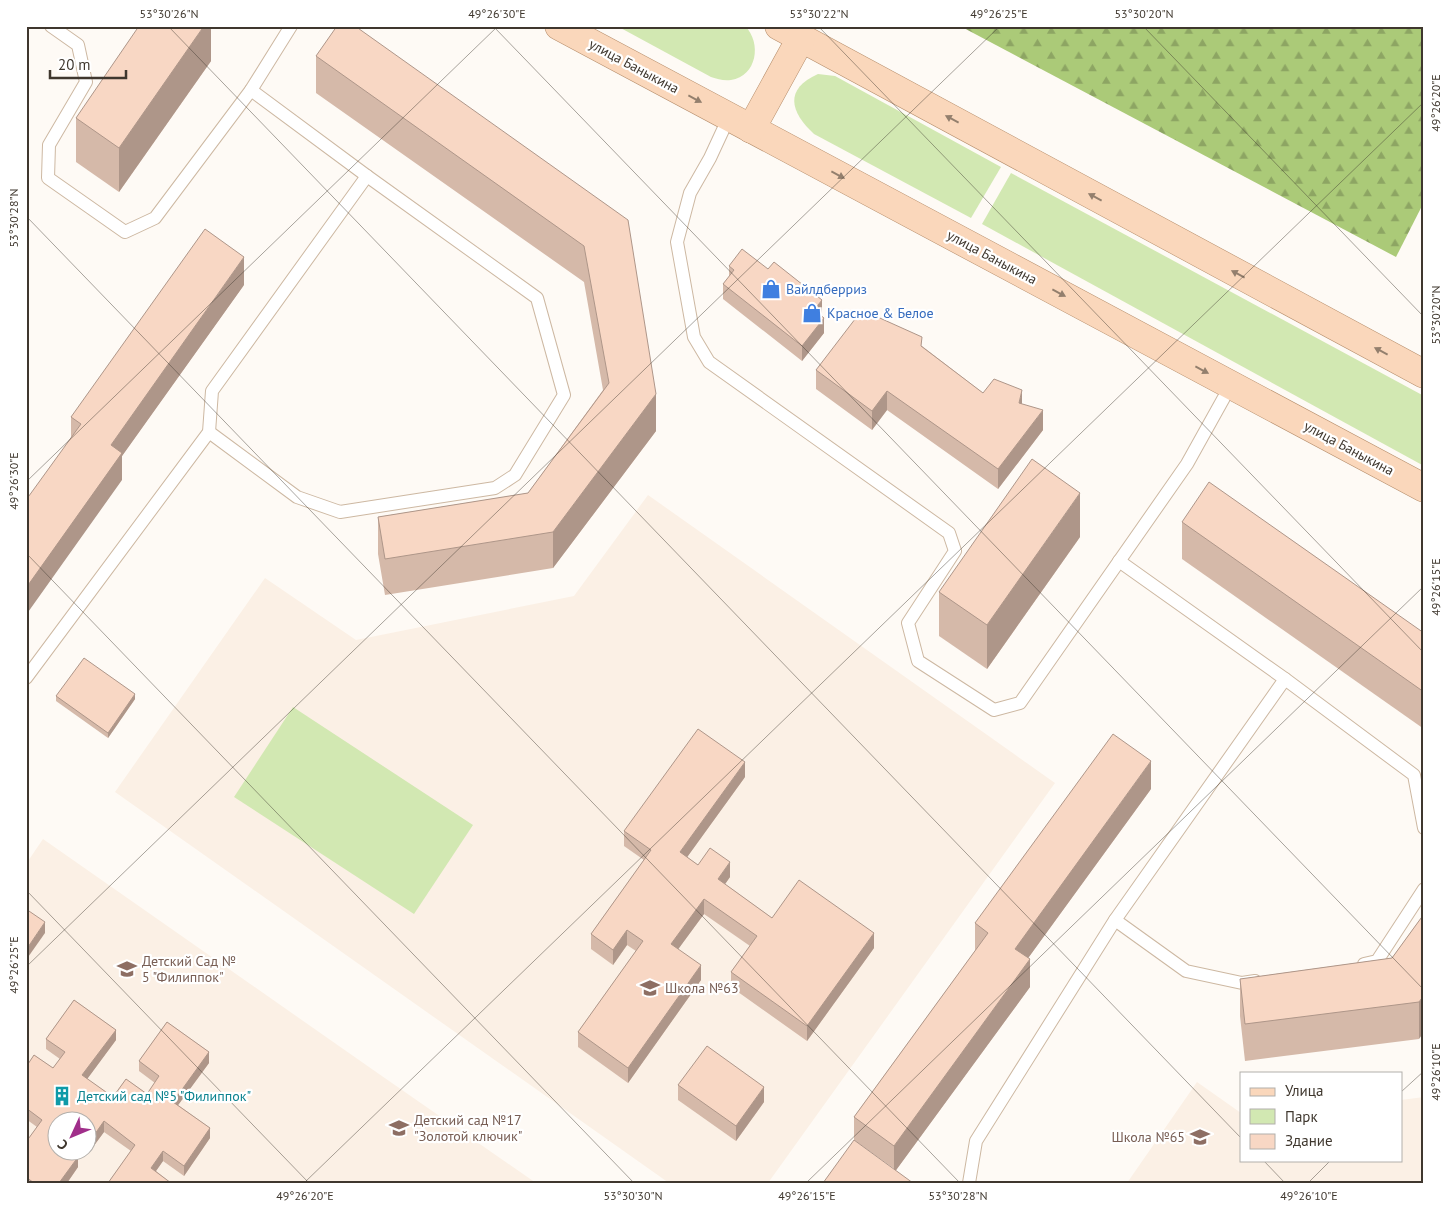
<svg xmlns="http://www.w3.org/2000/svg" width="1450" height="1209" font-family="'PT Sans',sans-serif">
	<style>
		.built { fill: #fbf0e5; fill-rule: evenodd }
		.green { fill: #d2e8b2 }
		.forest { fill: url(#forest-firs) }
		.lines { fill: none; stroke-linecap: round; stroke-linejoin: round }
		.service-casing { stroke: #cdb8a2; stroke-width: 14 }
		.primary-casing { stroke: #b68e6c; stroke-width: 29 }
		.service { stroke: #fff; stroke-width: 12 }
		.primary { stroke: #fad7bb; stroke-width: 28 }
		.wall { fill: #d5b9a9 }
		.shaded-wall { fill: #ae9689 }
		.building { fill: #f8d7c4; stroke: #ae9689 }
		.oneway { fill: #937f6d }
		.ticks { fill: none; stroke: #3f372e; stroke-width: 1; stroke-opacity: 0.45 }
		.labels { text-anchor: middle; dominant-baseline: central; stroke-width: 4.5; stroke-linejoin: round; paint-order: stroke }
		.street-label { font-size: 14px; fill: #3f372e; stroke: #fff }
		.shop-label { font-size: 14px; fill: #366cbe; stroke: #fff; text-anchor: start }
		.education-label { font-size: 14px; fill: #785e54; stroke: #fff; text-anchor: start }
		.culture-label { font-size: 14px; fill: #0d838f; stroke: #fff; text-anchor: start }
		.neatline { fill: none; stroke: #3f372e; stroke-width: 2 }
		.ticks-label { font-size: 12px; text-anchor: middle; fill: #3f372e }
	</style>
	<defs>
		<pattern id="forest-firs" width="22" height="20" patternUnits="userSpaceOnUse" patternTransform="scale(1.25)"><rect width="22" height="20" fill="#abca78"/><path d="M5 1l3.5 6h-7zM16 11l3.5 6h-7z" fill="#8da563"/></pattern>
	</defs>
	<rect width="100%" height="100%" fill="#fefaf5"/>
	<g class="built">
		<path d="M648,495L1055,783L768,1183H669L115,792L265,578L356,640L574,596Z"/>
		<path d="M43,839L379,1074L536,1183H26V864ZM58,1122H88V1152H58Z"/>
		<path d="M1197,1082L1241,1113V1160H1401V1100L1424,1097V1183H1127Z"/>
	</g>
	<g class="green">
		<path d="M617,26H745C762,43 757,76 731,80C723,81 718,79 711,77Z"/>
		<path d="M818,74L835,76L1001,167L971,218L814,134C790,112 784,89 818,74Z"/>
		<path d="M1011,173L1424,396V466L982,224Z"/>
		<path d="M293,707L473,825L414,914L234,797Z"/>
	</g>
	<path class="forest" d="M960,26H1424V202L1396,257Z"/>
	<g class="lines">
		<defs>
			<g id="service">
				<path d="M51,26L78,45L86,82L49,145L48,178L125,232L155,218L251,90L291,26"/>
				<path d="M729,117L710,158L690,193L677,242L694,337L709,362L949,533L955,551L908,623L918,661L994,710L1020,703L1187,464L1231,385"/>
				<path d="M209,432L297,497L340,512L495,488L515,475L564,395L537,298L367,176L251,90"/>
				<path d="M1119,561L1285,679L1414,775L1424,828"/>
				<path d="M26,678L209,432L212,391L367,176"/>
				<path d="M1115,920L1186,971L1242,983L1255,981"/>
				<path d="M1364,964L1377,961L1424,889"/>
				<path d="M969,1183L976,1141L1115,920L1285,679"/>
			</g>
			<g id="primary">
				<path d="M559,26L1424,488"/>
				<path d="M779,26L1424,374"/>
				<path d="M751,129L801,38"/>
			</g>
		</defs>
		<use href="#service" class="service-casing"/>
		<use href="#primary" class="primary-casing"/>
		<use href="#service" class="service"/>
		<use href="#primary" class="primary"/>
	</g>
	<g class="wall">
		<path d="M211,26V61L119,192L76,162V118Z"/>
		<path d="M316,56L628,220L656,431L553,568L385,595L378,554V517L528,493L603,390L584,282L316,93Z"/>
		<path d="M729,266L822,315V316L824,333L802,361L723,299V284L729,277Z"/>
		<path d="M244,285L122,456V480L71,437V417Z"/>
		<path d="M922,346L983,393L1022,404L1043,430L998,489L887,410L872,430L816,389V370Z"/>
		<path d="M1182,522L1424,633V729L1182,559Z"/>
		<path d="M1080,537L987,669L939,636V592Z"/>
		<path d="M56,696L135,699L108,738L56,701Z"/>
		<path d="M745,777L687,857L698,865L730,877L725,884L772,918L874,948L807,1041L731,987V972L750,946L704,914L678,949L701,980L628,1083L578,1047V1032L636,951L627,945L613,965L591,949V934L644,860L624,846V831Z"/>
		<path d="M1151,789L1028,958L1030,987L896,1170L854,1140V1117L975,951V923Z"/>
		<path d="M1424,914L1419,1039L1245,1061L1240,1016V979L1392,958Z"/>
		<path d="M74,1000L116,1030V1040L87,1079L113,1097L126,1079L147,1094L155,1083L139,1071V1061L167,1022L209,1052V1063L178,1105L210,1128V1138L184,1176L163,1161L156,1171L171,1183H108L131,1151L104,1132L90,1151L88,1149V1122H58V1152H71L78,1157V1167L67,1183H26V1142L37,1127L26,1119V1067L34,1055L53,1068L60,1059L46,1049V1039Z"/>
		<path d="M678,1085L764,1102L736,1141L678,1100Z"/>
	</g>
	<g class="shaded-wall">
		<path d="M204,26H211V61L119,192V148Z"/>
		<path d="M244,257V285L122,456V480L26,615V588L111,445Z"/>
		<path d="M822,300V315L814,325V310Z"/>
		<path d="M824,318V333L802,361V346Z"/>
		<path d="M1022,390V410L1019,403Z"/>
		<path d="M887,391V410L872,430V411Z"/>
		<path d="M656,394V431L553,568V532Z"/>
		<path d="M1043,410V430L998,489V469Z"/>
		<path d="M1080,493V537L987,669V625Z"/>
		<path d="M135,694V699L108,738V733Z"/>
		<path d="M1151,761V789L1015,976V949Z"/>
		<path d="M745,762V777L680,867V852Z"/>
		<path d="M730,862V877L718,894V879Z"/>
		<path d="M704,899V914L671,959V944Z"/>
		<path d="M45,922V933L26,960V950Z"/>
		<path d="M627,930V945L613,965V950Z"/>
		<path d="M874,933V948L807,1041V1026Z"/>
		<path d="M1030,959V987L894,1173V1146Z"/>
		<path d="M701,965V980L628,1083V1068Z"/>
		<path d="M1424,995V1032L1419,1039V1002Z"/>
		<path d="M116,1030V1040L82,1086V1075Z"/>
		<path d="M209,1052V1063L173,1112V1102Z"/>
		<path d="M764,1087V1102L736,1141V1126Z"/>
		<path d="M104,1121V1132L90,1151V1141Z"/>
		<path d="M210,1128V1138L184,1176V1166Z"/>
		<path d="M163,1151V1161L151,1178V1168Z"/>
		<path d="M78,1157V1167L67,1183H59Z"/>
	</g>
	<g class="building">
		<path d="M139,26H204L119,148L76,118Z"/>
		<path d="M337,26H355L628,220L656,394L553,532L385,559L378,517L528,493L609,383L584,246L316,56Z"/>
		<path d="M205,229L244,257L111,445L122,453L26,588V500L81,424L71,417Z"/>
		<path d="M742,249L768,269L774,262L822,300L814,310L824,318L802,346L723,284L734,270L729,266Z"/>
		<path d="M862,310L922,337L921,346L983,393L994,379L1022,390L1019,403L1043,410L998,469L887,391L872,411L816,370Z"/>
		<path d="M1032,459L1080,493L987,625L939,592Z"/>
		<path d="M1209,482L1424,633V692L1182,522Z"/>
		<path d="M84,658L135,694L108,733L56,696Z"/>
		<path d="M698,729L745,762L680,852L698,865L710,848L730,862L718,879L772,918L799,880L874,933L807,1026L731,972L757,936L704,899L671,944L701,965L628,1068L578,1032L643,941L627,930L613,950L591,934L651,850L624,831Z"/>
		<path d="M1113,734L1151,761L1015,949L1030,959L894,1146L854,1117L988,933L975,923Z"/>
		<path d="M26,909L45,922L26,950Z"/>
		<path d="M1424,914V995L1419,1002L1245,1024L1240,979L1392,958Z"/>
		<path d="M74,1000L116,1030L82,1075L113,1097L126,1079L147,1094L159,1076L139,1061L167,1022L209,1052L173,1102L210,1128L184,1166L163,1151L151,1168L171,1183H108L135,1145L104,1121L90,1141L88,1139V1122H58V1152H71L78,1157L59,1183H34L26,1177V1142L42,1120L26,1108V1067L34,1055L53,1068L65,1052L46,1039Z"/>
		<path d="M707,1046L764,1087L736,1126L678,1085Z"/>
		<path d="M854,1140L913,1183H823Z"/>
	</g>
	<defs><path id="oneway-solid" d="M-6-.8H1V-3.2L6.5 0L1 3.2V.8H-6Z" transform="scale(1.25)"/></defs>
	<g class="oneway">
		<use href="#oneway-solid" transform="translate(695 99) rotate(28)"/>
		<use href="#oneway-solid" transform="translate(952 119) rotate(-152)"/>
		<use href="#oneway-solid" transform="translate(838 175) rotate(28)"/>
		<use href="#oneway-solid" transform="translate(1095 197) rotate(-152)"/>
		<use href="#oneway-solid" transform="translate(1238 274) rotate(-152)"/>
		<use href="#oneway-solid" transform="translate(1059 293) rotate(28)"/>
		<use href="#oneway-solid" transform="translate(1381 351) rotate(-152)"/>
		<use href="#oneway-solid" transform="translate(1202 370) rotate(28)"/>
	</g>
	<path class="ticks" d="M168,26L1241,1138M493,26L1424,990M818,26L1424,653M1143,26L1424,317M26,216L960,1183M26,482L498,26M26,553L634,1183M26,890L309,1183M26,967L1000,26M1401,1092L1424,1071M1263,1160L1285,1183M304,1183L1424,102M806,1183L1424,586M1308,1183L1331,1160"/>
	<defs>
		<symbol id="shop-bare" viewBox="-9 -9 18 18"><path d="M-5-2.5h2.3a2.7 3.5 0 0 1 5.4 0H5L5.5 6h-11ZM-1.5-2.5h3a1.5 2.3 0 0 0-3 0Z" fill="#3f7fe0" stroke="#fff" stroke-width="2.5" paint-order="stroke"/></symbol>
		<symbol id="school-bare" viewBox="-9 -9 18 18"><path d="M0-5L7-2L0 1L-7-2ZM-4 1L0 2.5L4 1V4Q0 6-4 4Z" fill="#8d6e63" stroke="#fff" stroke-width="2.5" paint-order="stroke"/></symbol>
		<symbol id="building-bare" viewBox="-9 -9 18 18"><path d="M-4-6H4V6H1V3H-1V6H-4ZM-2.5-4.3h1.7v1.8h-1.7ZM.8-4.3h1.7v1.8H.8ZM-2.5-1h1.7V.8h-1.7ZM.8-1h1.7V.8H.8Z" fill="#0f9aa8" stroke="#fff" stroke-width="2.5" paint-order="stroke"/></symbol>
	</defs>
	<g fill-rule="evenodd">
		<use href="#shop-bare" x="757" y="275" width="28" height="28"/>
		<use href="#shop-bare" x="798" y="299" width="28" height="28"/>
		<use href="#school-bare" x="113" y="955" width="28" height="28"/>
		<use href="#school-bare" x="636" y="974" width="28" height="28"/>
		<use href="#building-bare" x="48" y="1082" width="28" height="28"/>
		<use href="#school-bare" x="385" y="1114" width="28" height="28"/>
		<use href="#school-bare" x="1186" y="1123" width="28" height="28"/>
	</g>
	<g class="labels">
		<g class="street-label">
			<text transform="translate(634 66) rotate(28)">улица Баныкина</text>
			<text transform="translate(992 257) rotate(28)">улица Баныкина</text>
			<text transform="translate(1349 448) rotate(28)">улица Баныкина</text>
		</g>
		<g class="shop-label">
			<text x="786" y="289">Вайлдберриз</text>
			<text x="827" y="313">Красное &amp; Белое</text>
		</g>
		<g class="education-label">
			<text x="142" y="961">Детский Сад №<tspan x="142" dy="16">5 "Филиппок"</tspan></text>
			<text x="665" y="988">Школа №63</text>
			<text x="414" y="1120">Детский сад №17<tspan x="414" dy="16">"Золотой ключик"</tspan></text>
			<text x="1185" y="1137" text-anchor="end">Школа №65</text>
		</g>
		<g class="culture-label">
			<text x="77" y="1096">Детский сад №5 "Филиппок"</text>
		</g>
	</g>
	<rect width="1450" height="1209" fill="none" stroke="#ffffff" stroke-width="55"/>
	<rect x="1240" y="1072" width="162" height="90" fill="#ffffff" stroke="#b2afab"/>
	<rect x="1250" y="1088" width="25" height="8" fill="#fad7bb" stroke="#b2afab"/>
	<text x="1285" y="1096" font-size="15" fill="#3f372e">Улица</text>
	<rect x="1250" y="1109" width="25" height="15" fill="#d2e8b2" stroke="#b2afab"/>
	<text x="1285" y="1122" font-size="15" fill="#3f372e">Парк</text>
	<rect x="1250" y="1134" width="25" height="15" fill="#f8d7c4" stroke="#b2afab"/>
	<text x="1285" y="1146" font-size="15" fill="#3f372e">Здание</text>
	<g transform="translate(72 1136) rotate(226)"><circle r="24" fill="#ffffff" stroke="#b2afab"/>
	<path d="M0-4L9 19L0 12L-9 19Z" fill="#a02e8a"/>
	<text y="-8" font-size="14" font-weight="bold" text-anchor="middle" fill="#3f372e">С</text>
	</g>
	<path d="M50 70v8h76v-8" fill="none" stroke="#3f372e" stroke-width="2.5"/>
	<text x="58" y="70" font-size="15" fill="#3f372e" stroke="#ffffff" stroke-width="4" paint-order="stroke">20 m</text>
	<rect x="28" y="28" width="1394" height="1154" class="neatline"/>
	<g class="ticks-label">
		<text x="169" y="18">53°30'26"N</text>
		<text x="497" y="18">49°26'30"E</text>
		<text x="819" y="18">53°30'22"N</text>
		<text x="999" y="18">49°26'25"E</text>
		<text x="1144" y="18">53°30'20"N</text>
		<text transform="translate(1436 103) rotate(-90)" y="4">49°26'20"E</text>
		<text transform="translate(14 218) rotate(-90)" y="4">53°30'28"N</text>
		<text transform="translate(1436 315) rotate(-90)" y="4">53°30'20"N</text>
		<text transform="translate(14 481) rotate(-90)" y="4">49°26'30"E</text>
		<text transform="translate(1436 587) rotate(-90)" y="4">49°26'15"E</text>
		<text transform="translate(14 965) rotate(-90)" y="4">49°26'25"E</text>
		<text transform="translate(1436 1072) rotate(-90)" y="4">49°26'10"E</text>
		<text x="305" y="1200">49°26'20"E</text>
		<text x="633" y="1200">53°30'30"N</text>
		<text x="807" y="1200">49°26'15"E</text>
		<text x="958" y="1200">53°30'28"N</text>
		<text x="1309" y="1200">49°26'10"E</text>
	</g>
</svg>
